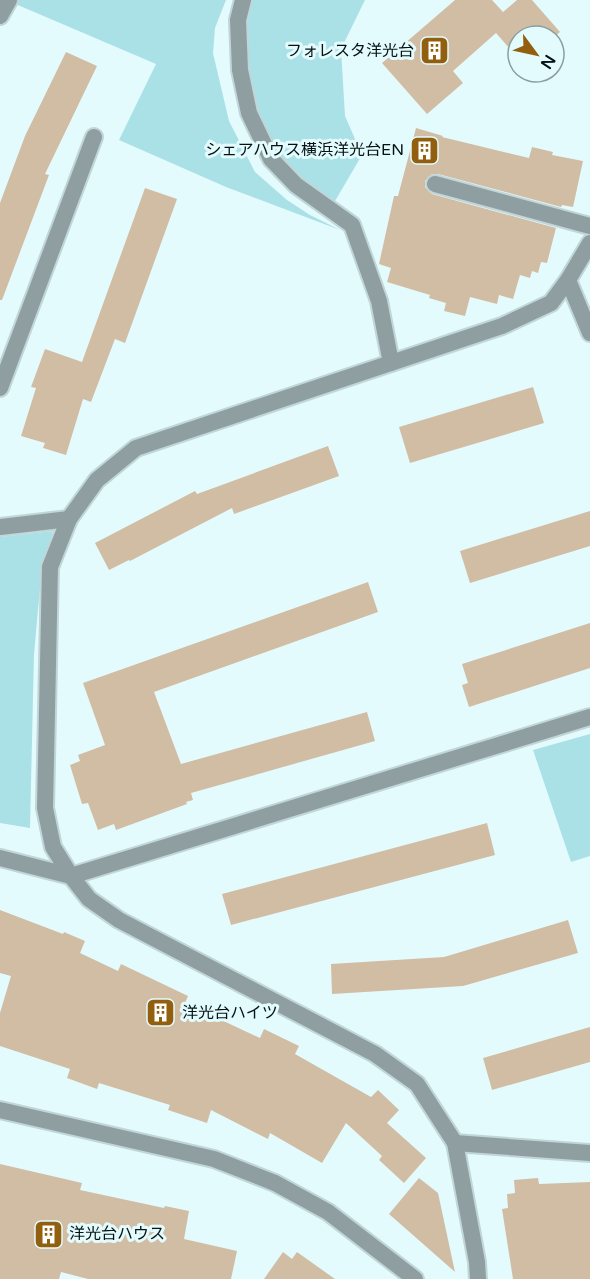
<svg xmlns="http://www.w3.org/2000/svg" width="590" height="1279" font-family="'Varela Round','Noto Sans JP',sans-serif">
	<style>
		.green { fill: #aae1e7 }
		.building { fill: #d1bda4 }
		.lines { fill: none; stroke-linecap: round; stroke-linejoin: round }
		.service-casing { stroke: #c0d6d8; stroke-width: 20 }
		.minor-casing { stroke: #c0d6d8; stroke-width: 20 }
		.tertiary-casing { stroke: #c0d6d8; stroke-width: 20 }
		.service { stroke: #8f9fa1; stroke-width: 16 }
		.minor { stroke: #8f9fa1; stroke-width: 16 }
		.tertiary { stroke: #8f9fa1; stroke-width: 16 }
		.labels { text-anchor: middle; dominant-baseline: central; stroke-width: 6; stroke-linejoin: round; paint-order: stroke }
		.poi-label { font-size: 16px; fill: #041213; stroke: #e4fbfe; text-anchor: end }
	</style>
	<rect width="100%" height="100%" fill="#e4fbfe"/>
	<g class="green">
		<path d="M6,0H226L215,28L213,53L229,121L255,172L287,200L310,215L340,230L226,187L119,140L156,64Z"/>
		<path d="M252,0H365L341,49L345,116L362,155L335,201L301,178L277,153L256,109L243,39Z"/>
		<path d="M53,531L41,577L34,654L30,828L0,823V537Z"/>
		<path d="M590,734V856L571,862L533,750Z"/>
	</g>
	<g class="building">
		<path d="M455,0H492L503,12L517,0H532L560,32L554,37L518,36V58L496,33L453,71L463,83L427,114L382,63Z"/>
		<path d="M66,52L97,66L45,174L49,175L2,300H0V203L25,136Z"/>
		<path d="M416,128L443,136L442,137L529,158L532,147L553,152L552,155L583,161L573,207L562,205L561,207L438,174H432L425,181V187L432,194L556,228L547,263L541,262L538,273L532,271L530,278L520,275L513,299L499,295L497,304L470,297L465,316L444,311L446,303L429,298L430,295L387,282L391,268L379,264L394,196H398Z"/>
		<path d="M145,188L177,199L125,343L115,339L91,402L83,399L66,455L43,448L45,443L21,436L36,388L31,387L45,349L82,362Z"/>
		<path d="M533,387L544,423L410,463L399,427Z"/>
		<path d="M328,446L339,476L234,514L232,508L130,561L129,560L109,570L95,543L195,491L197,494Z"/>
		<path d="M590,511V546L470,583L460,551Z"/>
		<path d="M368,582L378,612L154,692L181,764L367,712L375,741L191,793L193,800L186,802L187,804L116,830L114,824L98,830L88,803L82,804L70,765L80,761L78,755L105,745L83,683Z"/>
		<path d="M590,623V668L469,707L462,685L468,683L462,664Z"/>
		<path d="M487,823L495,855L231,925L222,894Z"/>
		<path d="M0,910L63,934L64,932L85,941L80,953L118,971L121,964L188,996L185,1003L260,1038L264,1029L299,1046L295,1054L371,1097L378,1090L399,1110L387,1123L426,1158L404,1183L379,1160L382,1156L346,1123L322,1163L270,1133L268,1139L211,1110L207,1123L168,1110L170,1105L99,1083L97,1089L67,1078L70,1069L0,1046V1013L11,976L0,973Z"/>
		<path d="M568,920L578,953L463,986L332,994L331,964L444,957Z"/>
		<path d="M590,1027V1062L492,1090L483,1058Z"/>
		<path d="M0,1164L82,1183L80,1190L164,1208L165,1206L189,1211L184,1239L237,1251L231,1279H88L61,1272L59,1279H0Z"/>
		<path d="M419,1178L438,1193L455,1272L389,1214Z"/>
		<path d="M538,1178L539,1184L590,1182V1279H513L502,1209L508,1208L507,1194L515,1193L514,1180Z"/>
		<path d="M283,1252L292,1259L297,1252L335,1279H264Z"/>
	</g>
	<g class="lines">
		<defs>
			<g id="service">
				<path d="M0,16L9,0"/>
				<path d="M435,184L590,226"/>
				<path d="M0,388L94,137"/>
			</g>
			<g id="minor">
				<path d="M243,0L238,20L240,70L249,113L271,159L296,185L352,225L379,301L391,363"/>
				<path d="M568,280L590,333"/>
				<path d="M0,527L69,519"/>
				<path d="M0,858L71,876L590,717"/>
				<path d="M455,1143L590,1153"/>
				<path d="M478,1279L477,1262L455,1143L417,1084L375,1054L119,920L89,899L71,876L53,847L45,808L50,567L69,519L97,480L136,448L502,326L551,303L568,280L590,243"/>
			</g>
			<path id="tertiary" d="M0,1110L214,1159L275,1183L328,1212L415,1279"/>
		</defs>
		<use href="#service" class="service-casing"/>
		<use href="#minor" class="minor-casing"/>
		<use href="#tertiary" class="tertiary-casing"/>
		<use href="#service" class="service"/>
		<use href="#minor" class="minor"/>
		<use href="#tertiary" class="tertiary"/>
	</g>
	<defs>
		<symbol id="building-square" viewBox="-11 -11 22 22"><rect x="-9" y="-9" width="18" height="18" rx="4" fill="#915f0e" stroke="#e4fbfe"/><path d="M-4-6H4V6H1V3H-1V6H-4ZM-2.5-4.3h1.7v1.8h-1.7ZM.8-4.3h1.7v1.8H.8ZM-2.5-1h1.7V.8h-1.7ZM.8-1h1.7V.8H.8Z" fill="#fff"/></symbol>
	</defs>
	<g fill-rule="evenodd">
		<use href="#building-square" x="418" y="34" width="33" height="33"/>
		<use href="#building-square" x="408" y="134" width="33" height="33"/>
		<use href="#building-square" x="144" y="996" width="33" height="33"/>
		<use href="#building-square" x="32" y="1218" width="33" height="33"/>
	</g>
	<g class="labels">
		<g class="poi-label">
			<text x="414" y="51">フォレスタ洋光台</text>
			<text x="404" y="150">シェアハウス横浜洋光台EN</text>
			<text x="182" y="1013" text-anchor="start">洋光台ハイツ</text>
			<text x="69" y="1234" text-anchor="start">洋光台ハウス</text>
		</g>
	</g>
	<g transform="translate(536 54) rotate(123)"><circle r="28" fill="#e4fbfe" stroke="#8a9ea0" stroke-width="1.5"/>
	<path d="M0-4.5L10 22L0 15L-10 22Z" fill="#915f0e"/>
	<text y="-9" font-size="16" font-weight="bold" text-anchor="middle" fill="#041213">N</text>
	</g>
</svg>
